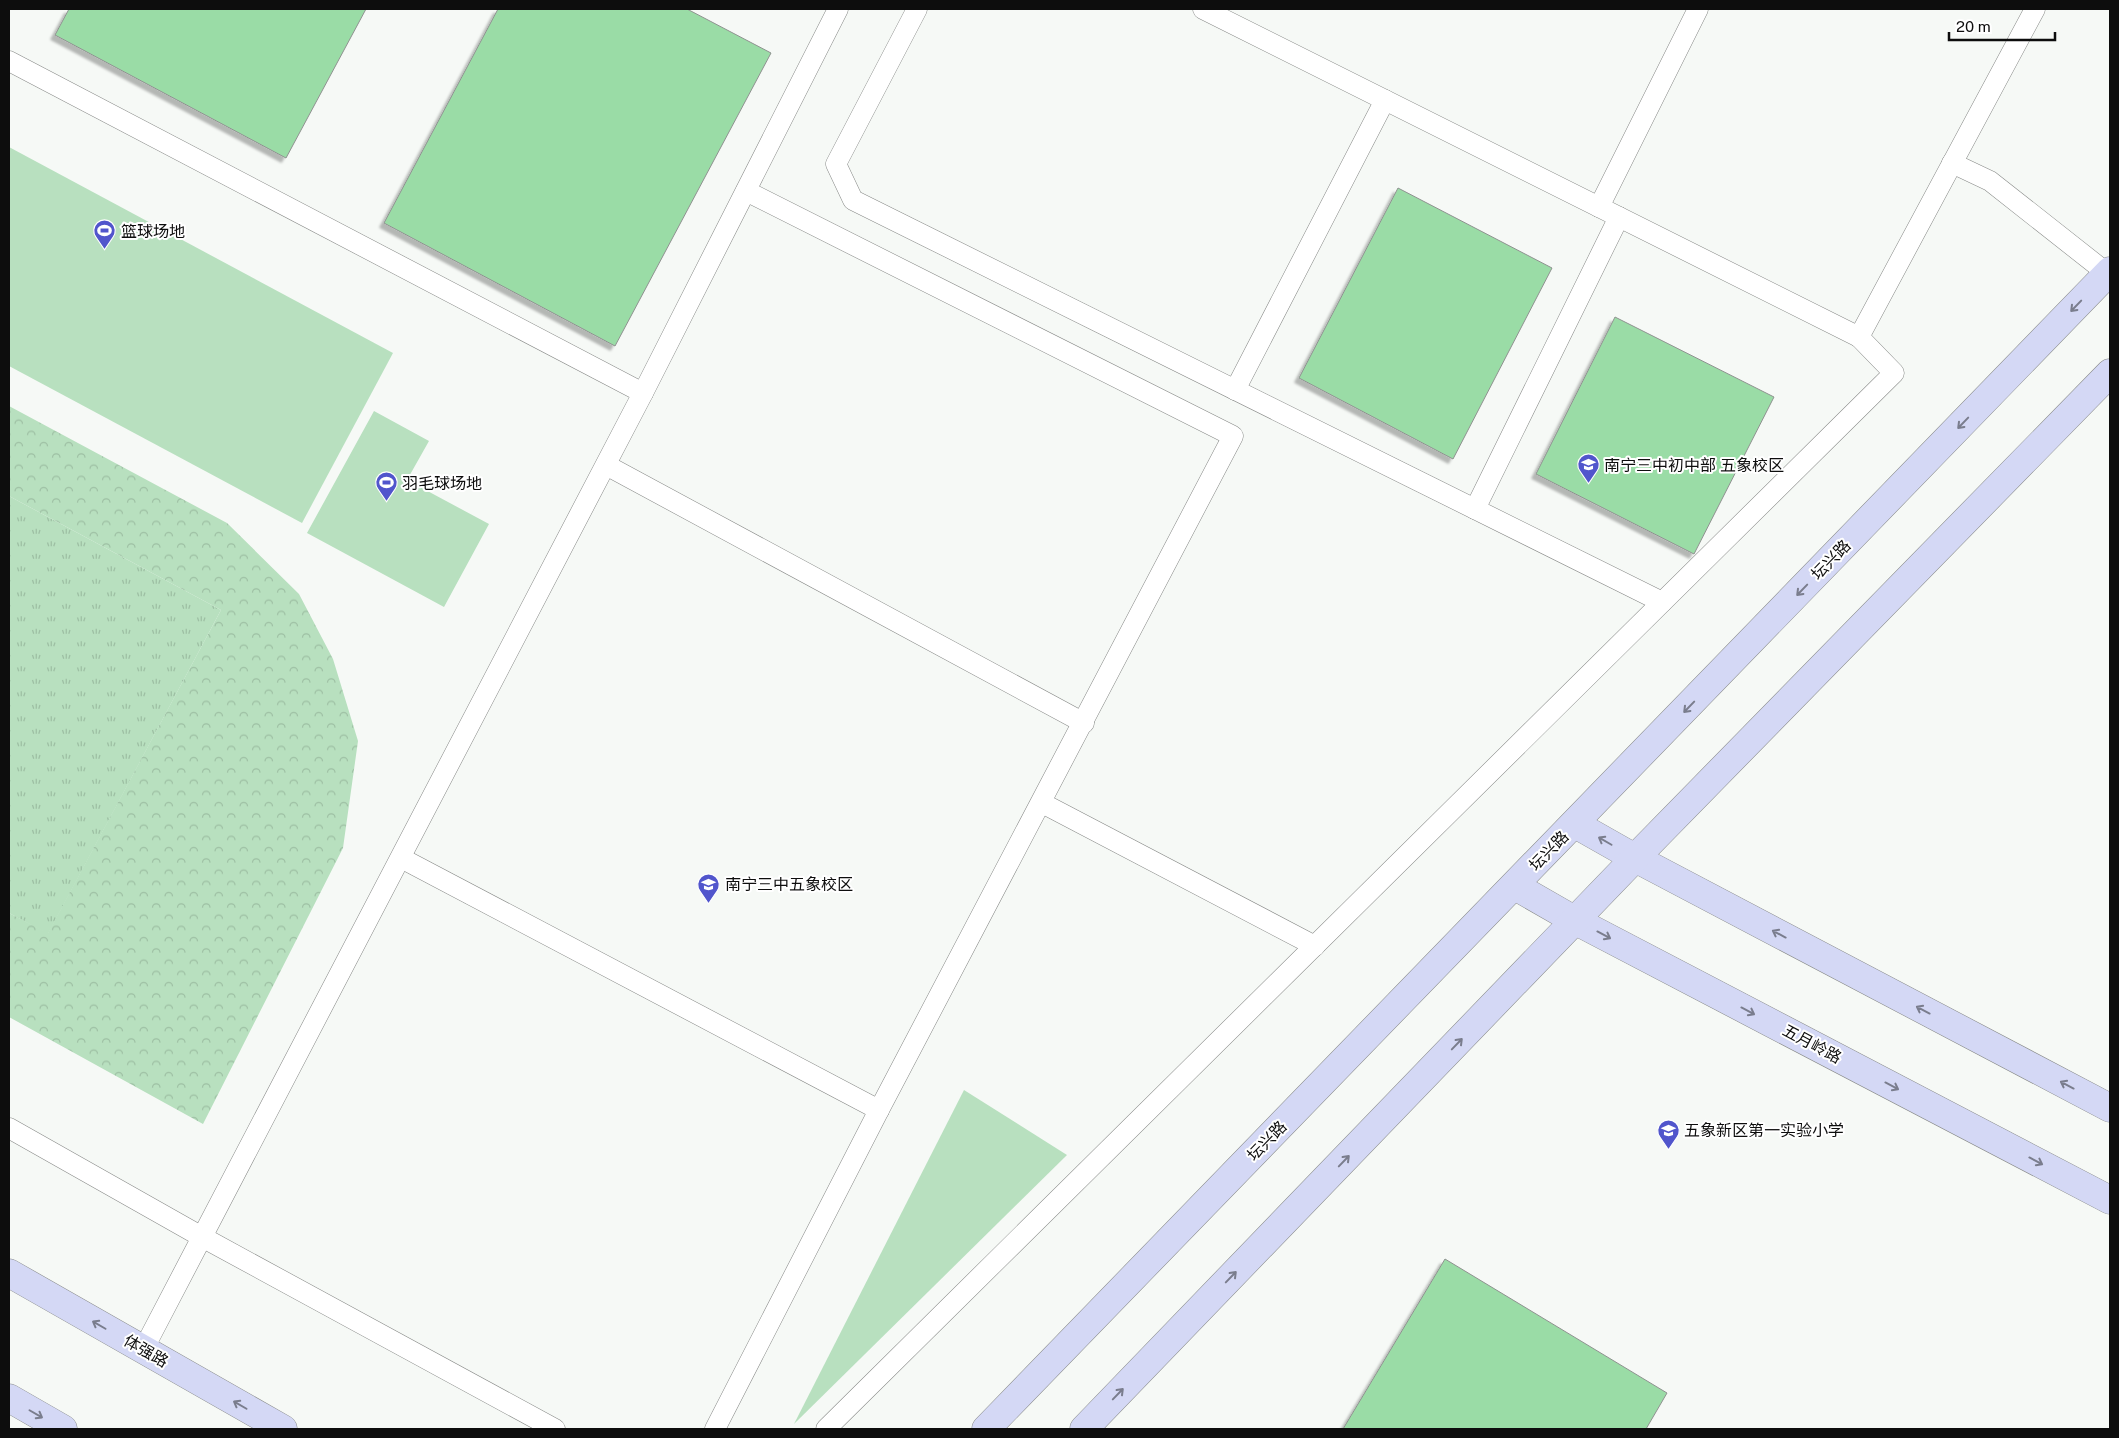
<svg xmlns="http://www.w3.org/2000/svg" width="2119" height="1438" font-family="'Public Sans','Noto Sans SC',sans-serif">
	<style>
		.grass { fill: url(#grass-tufts) }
		.park { fill: url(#park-crowns) }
		.garden { fill: #b8e0bf }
		.building { fill: #9adca6; stroke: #8f9290; filter: url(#shadow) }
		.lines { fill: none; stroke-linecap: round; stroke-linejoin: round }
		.lane-casing { stroke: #878987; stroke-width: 21 }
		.secondary-casing { stroke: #878987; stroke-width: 29 }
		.lane { stroke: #fff; stroke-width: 20 }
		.secondary { stroke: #d4d8f5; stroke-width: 28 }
		.oneway { stroke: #7a7d8d }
		.labels { text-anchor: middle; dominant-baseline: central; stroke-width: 4; stroke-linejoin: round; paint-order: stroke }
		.poi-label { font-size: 16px; fill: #0d0d0d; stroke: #fff; text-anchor: start }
		.street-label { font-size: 16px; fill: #0d0d0d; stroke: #fff }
	</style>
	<defs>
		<pattern id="grass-tufts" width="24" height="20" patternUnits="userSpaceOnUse" patternTransform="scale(1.25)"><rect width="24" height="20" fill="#b8e0bf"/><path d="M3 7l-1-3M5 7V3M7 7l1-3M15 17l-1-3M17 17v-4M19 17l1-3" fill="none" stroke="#9dbfa3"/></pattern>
		<pattern id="park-crowns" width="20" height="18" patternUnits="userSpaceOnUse" patternTransform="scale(1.25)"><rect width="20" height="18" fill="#b8e0bf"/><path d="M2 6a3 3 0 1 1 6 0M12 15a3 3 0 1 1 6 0" fill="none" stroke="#9dbfa3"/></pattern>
		<filter id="shadow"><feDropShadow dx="-4.5" dy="4.5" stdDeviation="1" flood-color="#0004"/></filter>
	</defs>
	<rect width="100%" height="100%" fill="#f6f9f6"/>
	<path class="grass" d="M9,496L221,610L48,934L9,913Z"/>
	<path class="park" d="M9,406L227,523L299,594L333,659L358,741L343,848L203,1124L9,1017V913L48,933L221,610L9,496Z"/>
	<g class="garden">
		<path d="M9,147L393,353L302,523L9,366Z"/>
		<path d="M374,411L429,441L407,480L489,524L444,607L307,533Z"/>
		<path d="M964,1090L1067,1155L794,1424Z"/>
	</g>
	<g class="building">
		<path d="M69,9H366L286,158L55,35Z"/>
		<path d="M498,9H687L771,53L615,346L384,223Z"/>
		<path d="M1398,188L1552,268L1453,459L1299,378Z"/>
		<path d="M1615,317L1774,397L1694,554L1536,474Z"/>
		<path d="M1445,1259L1667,1393L1646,1429H1343Z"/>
	</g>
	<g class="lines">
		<defs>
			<g id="lane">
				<path d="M917,9L836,164L853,200L1662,602"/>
				<path d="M1203,9L1859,337"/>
				<path d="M9,61L643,393"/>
				<path d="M1952,163L1990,181L2108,274"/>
				<path d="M1599,207L1698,9"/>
				<path d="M1235,390L1385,100"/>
				<path d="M606,465L1084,723"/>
				<path d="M1475,509L1619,217"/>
				<path d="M1042,803L1315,946"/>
				<path d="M401,858L879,1110"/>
				<path d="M9,1128L202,1237L555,1429"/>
				<path d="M143,1350L643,393L838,9"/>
				<path d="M715,1429L879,1110L1233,436L746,191"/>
				<path d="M826,1429L1894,373L1859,337L2035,9"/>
			</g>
			<g id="secondary">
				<path d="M1575,824L1635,858L2110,1108"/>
				<path d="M1515,886L1576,921L2110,1200"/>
				<path d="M9,1273L283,1429"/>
				<path d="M9,1398L63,1429"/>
				<path d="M986,1429L2110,271"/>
				<path d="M1084,1429L1635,858L2110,373"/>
			</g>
		</defs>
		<use href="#lane" class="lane-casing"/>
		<use href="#secondary" class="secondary-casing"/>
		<use href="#lane" class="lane"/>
		<use href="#secondary" class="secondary"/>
	</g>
	<defs><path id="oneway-shaft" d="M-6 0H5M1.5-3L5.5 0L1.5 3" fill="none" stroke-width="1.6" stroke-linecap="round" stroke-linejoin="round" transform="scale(1.25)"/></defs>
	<g class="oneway">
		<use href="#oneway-shaft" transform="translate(2076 306) rotate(134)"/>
		<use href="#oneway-shaft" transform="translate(1963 423) rotate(134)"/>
		<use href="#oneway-shaft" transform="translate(1802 590) rotate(134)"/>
		<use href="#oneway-shaft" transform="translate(1689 707) rotate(134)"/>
		<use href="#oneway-shaft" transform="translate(1605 841) rotate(-150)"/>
		<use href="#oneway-shaft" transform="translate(1779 934) rotate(-152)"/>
		<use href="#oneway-shaft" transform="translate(1604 935) rotate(28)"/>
		<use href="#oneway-shaft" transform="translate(1923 1010) rotate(-152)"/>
		<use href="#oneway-shaft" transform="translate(1748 1011) rotate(28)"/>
		<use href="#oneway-shaft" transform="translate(1457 1044) rotate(-46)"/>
		<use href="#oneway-shaft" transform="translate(2067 1085) rotate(-152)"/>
		<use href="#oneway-shaft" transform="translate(1892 1086) rotate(28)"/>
		<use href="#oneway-shaft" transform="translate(1344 1161) rotate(-46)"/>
		<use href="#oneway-shaft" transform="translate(2036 1161) rotate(28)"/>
		<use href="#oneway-shaft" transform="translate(1231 1277) rotate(-46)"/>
		<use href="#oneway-shaft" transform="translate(99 1325) rotate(-150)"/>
		<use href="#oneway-shaft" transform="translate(1118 1394) rotate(-46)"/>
		<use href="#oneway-shaft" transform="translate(240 1405) rotate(-150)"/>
		<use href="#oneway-shaft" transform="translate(36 1414) rotate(30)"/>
	</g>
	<defs>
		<symbol id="stadium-pin" viewBox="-11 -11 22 30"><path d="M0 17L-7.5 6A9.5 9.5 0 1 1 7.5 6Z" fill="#5155cc" stroke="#fff"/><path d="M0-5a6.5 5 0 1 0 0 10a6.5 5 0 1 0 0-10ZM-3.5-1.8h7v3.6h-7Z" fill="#fff"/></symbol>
		<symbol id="school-pin" viewBox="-11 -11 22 30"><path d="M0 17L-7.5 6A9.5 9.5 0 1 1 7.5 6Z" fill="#5155cc" stroke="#fff"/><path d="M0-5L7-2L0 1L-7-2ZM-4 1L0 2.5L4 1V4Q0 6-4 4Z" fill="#fff"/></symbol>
	</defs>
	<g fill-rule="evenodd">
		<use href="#stadium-pin" x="92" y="218" width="25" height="34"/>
		<use href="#school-pin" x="1576" y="452" width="25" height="34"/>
		<use href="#stadium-pin" x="374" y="470" width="25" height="34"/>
		<use href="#school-pin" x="696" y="872" width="25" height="34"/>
		<use href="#school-pin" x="1656" y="1118" width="25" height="34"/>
	</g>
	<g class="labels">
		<g class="poi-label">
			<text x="121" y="231">篮球场地</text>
			<text x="1604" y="465">南宁三中初中部 五象校区</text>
			<text x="402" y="483">羽毛球场地</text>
			<text x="725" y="884">南宁三中五象校区</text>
			<text x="1684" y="1130">五象新区第一实验小学</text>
		</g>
		<g class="street-label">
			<text transform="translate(1831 560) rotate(-46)">坛兴路</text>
			<text transform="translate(1549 851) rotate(-46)">坛兴路</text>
			<text transform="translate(1812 1044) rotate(28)">五月岭路</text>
			<text transform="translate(1267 1141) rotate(-46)">坛兴路</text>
			<text transform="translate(146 1351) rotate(30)">体强路</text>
		</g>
	</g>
	<rect width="2119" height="1438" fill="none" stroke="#0d0d0d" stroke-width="20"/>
	<path d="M1949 32v8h106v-8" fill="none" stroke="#0d0d0d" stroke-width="2.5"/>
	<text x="1956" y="32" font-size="15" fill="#0d0d0d" stroke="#ffffff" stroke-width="4" paint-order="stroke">20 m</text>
</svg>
